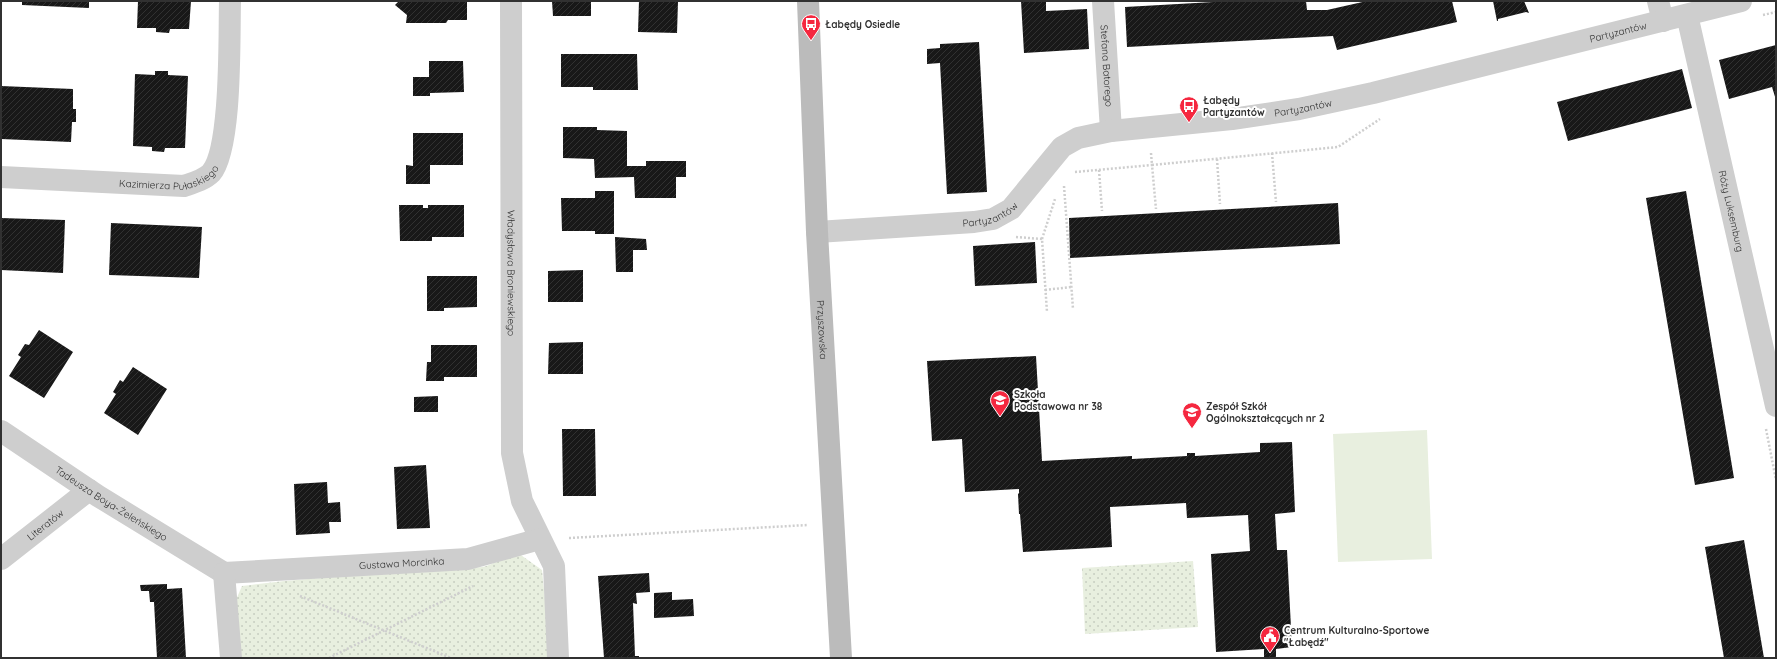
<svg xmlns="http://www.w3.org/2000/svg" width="1777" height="659" font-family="Quicksand,sans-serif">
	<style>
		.grass { fill: url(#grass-dots) }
		.pitch { fill: #e8efdf }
		.building { fill: url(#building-hatch) }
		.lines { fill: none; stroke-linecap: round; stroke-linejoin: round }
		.path { stroke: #cecece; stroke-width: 2.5; stroke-dasharray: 2 2; stroke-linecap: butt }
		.street { stroke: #cecece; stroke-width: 22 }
		.secondary { stroke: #bbb; stroke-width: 22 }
		.labels { text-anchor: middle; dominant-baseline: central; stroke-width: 4; stroke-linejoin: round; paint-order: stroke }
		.poi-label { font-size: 10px; font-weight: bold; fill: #313131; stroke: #fff; text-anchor: start }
		.street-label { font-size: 10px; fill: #313131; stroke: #fff }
	</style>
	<defs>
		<pattern id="grass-dots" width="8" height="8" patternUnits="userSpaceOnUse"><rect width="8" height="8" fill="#e8efdf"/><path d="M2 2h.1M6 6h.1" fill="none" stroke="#c7cdc0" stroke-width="1.8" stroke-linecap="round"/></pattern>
		<pattern id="building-hatch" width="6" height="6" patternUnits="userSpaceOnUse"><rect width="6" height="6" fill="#181818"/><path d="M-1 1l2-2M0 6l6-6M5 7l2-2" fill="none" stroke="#313131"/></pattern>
	</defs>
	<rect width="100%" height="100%" fill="#fff"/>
	<g class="grass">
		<path d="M518,553L542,570L551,658H240L235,602L242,586C321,575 402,575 482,567C494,565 505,555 518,553Z"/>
		<path d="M1193,561L1198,627L1085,634L1082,568Z"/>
	</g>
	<path class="pitch" d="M1427,430L1432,559L1338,562L1333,434Z"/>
	<g class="building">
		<path d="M22,1H89V8L22,5Z"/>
		<path d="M138,1H191L189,29H170L169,33L156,32V28H137Z"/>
		<path d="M399,1H467V20H448L446,23H406L407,15L395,5Z"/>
		<path d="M552,1H591V16H553Z"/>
		<path d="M639,1L678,2L677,33L638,32Z"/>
		<path d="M1021,1H1046V11L1087,9L1089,49L1024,53Z"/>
		<path d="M1231,1H1306L1307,10H1327L1367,1H1452L1457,22L1337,50L1333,36L1127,47L1125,7Z"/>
		<path d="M1493,1H1524L1529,13L1526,12L1498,19V21H1497Z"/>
		<path d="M979,42L987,192L947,194L940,63L927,64V49L940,48V44Z"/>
		<path d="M1776,45V100L1772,87L1729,99L1719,60Z"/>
		<path d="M561,54H637L638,90H593V87H561Z"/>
		<path d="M429,61H463L464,92L430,93V96H413V77H429Z"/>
		<path d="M1682,69L1692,108L1568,141L1557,102Z"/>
		<path d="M155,71H168V75L188,76L185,148H165L164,152L152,151V147L133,146L135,74L155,75Z"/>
		<path d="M1,86L73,89V109H76V122H72L71,142L1,139Z"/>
		<path d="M563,127H597V130L627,131V166H646V161H686V177H676V198H635L634,177L595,178L594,159L563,158Z"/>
		<path d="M413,133H463V165H430V184H406V165L413,166Z"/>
		<path d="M595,191H614V234H595V231H562L561,198H595Z"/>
		<path d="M1686,191L1734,478L1695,485L1646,198Z"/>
		<path d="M1338,203L1340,244L1070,258L1069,218Z"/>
		<path d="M399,205H423V208H428V205H464V237H432V241H400Z"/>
		<path d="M1,218L65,220L63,273L1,270Z"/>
		<path d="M111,223L202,227L199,278L109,275Z"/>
		<path d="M615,237L646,239L647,250H633V272H616Z"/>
		<path d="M1035,242L1037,283L975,286L973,246Z"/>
		<path d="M583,270V302H548V271Z"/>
		<path d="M427,276H477V307L444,308V311H427Z"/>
		<path d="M39,330L73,352L44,398L9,376L21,357L18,355L25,344L29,345Z"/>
		<path d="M583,342V374H548L549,343Z"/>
		<path d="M431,345H477V377H444V381H426L427,362H431Z"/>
		<path d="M1036,356L1042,461L1132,456V459L1187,456V453H1195V456L1260,452V443L1292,442L1295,512L1275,514L1277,550H1287L1292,647L1276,649V658H1264V649L1216,652L1211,554L1250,551L1248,515L1187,518L1186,503L1110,507L1112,547L1023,552L1020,514H1019L1018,494L1019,493V489L965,492L962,439L932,441L927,361Z"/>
		<path d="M133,367L167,389L138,435L104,413L116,394L113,392L120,380L123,382Z"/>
		<path d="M438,396V412H414V397Z"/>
		<path d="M562,429H595L596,496H563Z"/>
		<path d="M426,465L430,528L397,529L394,467Z"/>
		<path d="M327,482L328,503L340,502L341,522H329L330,533L296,535L294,484Z"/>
		<path d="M1744,540L1764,658H1724L1705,547Z"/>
		<path d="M649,573L650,592L636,593L637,604L633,603L635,656H639V658H604L598,576Z"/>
		<path d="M167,584V589L182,588L186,658H157L154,602H150L149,591H141L140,585Z"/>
		<path d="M672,592V600L693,599L694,616L654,618V593Z"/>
	</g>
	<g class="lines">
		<g class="path">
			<path d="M1763,15L1776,12"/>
			<path d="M1151,153L1152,165L1338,147L1380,119"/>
			<path d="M1272,153L1276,202"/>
			<path d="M1217,159L1220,204"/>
			<path d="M1099,170L1102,211"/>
			<path d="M1075,172L1152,165L1156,209"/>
			<path d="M1064,186L1073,309"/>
			<path d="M1016,237L1042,239L1047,312"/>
			<path d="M1042,239L1055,199"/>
			<path d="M1045,290L1071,287"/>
			<path d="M1766,429L1776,480"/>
			<path d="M569,538L808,525"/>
			<path d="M300,596L451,658"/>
			<path d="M329,658L473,586"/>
		</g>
		<g class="street">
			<path id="s1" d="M511,1L512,453L522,501L554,566L558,658"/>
			<path id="s2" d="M1103,1L1111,131"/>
			<path d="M1658,1L1663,21"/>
			<path id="s3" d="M1687,15L1776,406"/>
			<path id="s4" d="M1,177L184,186C193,183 204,180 211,173C232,149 229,36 230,1"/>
			<path id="s5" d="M817,232L974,222L993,219L1011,209L1062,147L1078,138L1111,131L1232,119L1299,109L1373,93L1741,1"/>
			<path id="s6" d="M1,431L98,496L224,573"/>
			<path id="s7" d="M1,559L89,490"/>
			<path id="s8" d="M224,573L468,559L540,539"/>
			<path d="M224,573L231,658"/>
		</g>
		<path class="secondary" id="s9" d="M808,1L817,232L841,658"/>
	</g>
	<defs>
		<symbol id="bus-pin" viewBox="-11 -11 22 30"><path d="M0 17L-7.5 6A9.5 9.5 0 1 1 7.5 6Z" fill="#f5273f" stroke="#fff"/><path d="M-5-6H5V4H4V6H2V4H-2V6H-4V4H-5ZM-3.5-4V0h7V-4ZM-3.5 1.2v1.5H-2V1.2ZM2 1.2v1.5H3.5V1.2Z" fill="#fff"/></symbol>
		<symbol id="school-pin" viewBox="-11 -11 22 30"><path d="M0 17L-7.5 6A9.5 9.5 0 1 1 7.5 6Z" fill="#f5273f" stroke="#fff"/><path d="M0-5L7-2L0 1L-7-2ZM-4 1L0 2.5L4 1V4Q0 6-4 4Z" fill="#fff"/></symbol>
		<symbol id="civic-pin" viewBox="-11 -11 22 30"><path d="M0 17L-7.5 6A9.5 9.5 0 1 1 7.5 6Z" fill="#f5273f" stroke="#fff"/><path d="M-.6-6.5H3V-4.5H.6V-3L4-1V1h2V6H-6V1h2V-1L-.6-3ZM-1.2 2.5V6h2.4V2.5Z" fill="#fff"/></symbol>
	</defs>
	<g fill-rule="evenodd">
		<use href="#bus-pin" x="800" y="13" width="22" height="30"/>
		<use href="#bus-pin" x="1178" y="95" width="22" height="30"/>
		<use href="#school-pin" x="989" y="389" width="22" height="30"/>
		<use href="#school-pin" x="1181" y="401" width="22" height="30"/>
		<use href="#civic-pin" x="1259" y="625" width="22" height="30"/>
	</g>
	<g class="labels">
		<g class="poi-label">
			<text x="825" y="24">Łabędy Osiedle</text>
			<text x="1203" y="100">Łabędy<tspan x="1203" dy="12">Partyzantów</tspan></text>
			<text x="1014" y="394">Szkoła<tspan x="1014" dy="12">Podstawowa nr 38</tspan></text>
			<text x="1206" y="406">Zespół Szkół<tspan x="1206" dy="12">Ogólnokształcących nr 2</tspan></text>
			<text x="1284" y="630">Centrum Kulturalno-Sportowe<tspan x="1284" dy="12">"Łabędź"</tspan></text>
		</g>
		<g class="street-label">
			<text stroke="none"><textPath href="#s5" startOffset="847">Partyzantów</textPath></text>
			<text stroke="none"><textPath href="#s2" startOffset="65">Stefana Batorego</textPath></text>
			<text stroke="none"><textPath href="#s5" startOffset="523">Partyzantów</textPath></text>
			<text stroke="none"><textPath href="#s4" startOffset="170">Kazimierza Pułaskiego</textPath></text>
			<text stroke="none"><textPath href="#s5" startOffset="175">Partyzantów</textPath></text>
			<text stroke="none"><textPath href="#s3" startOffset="201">Róży Luksemburg</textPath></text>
			<text stroke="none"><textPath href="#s1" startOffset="272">Władysława Broniewskiego</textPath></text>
			<text stroke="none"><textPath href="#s9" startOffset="329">Przyszowska</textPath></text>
			<text stroke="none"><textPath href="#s6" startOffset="132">Tadeusza Boya-Żeleńskiego</textPath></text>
			<text stroke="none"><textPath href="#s7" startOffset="56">Literatów</textPath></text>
			<text stroke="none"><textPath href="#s8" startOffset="178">Gustawa Morcinka</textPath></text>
		</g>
	</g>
	<rect width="1777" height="659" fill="none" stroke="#313131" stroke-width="4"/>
</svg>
